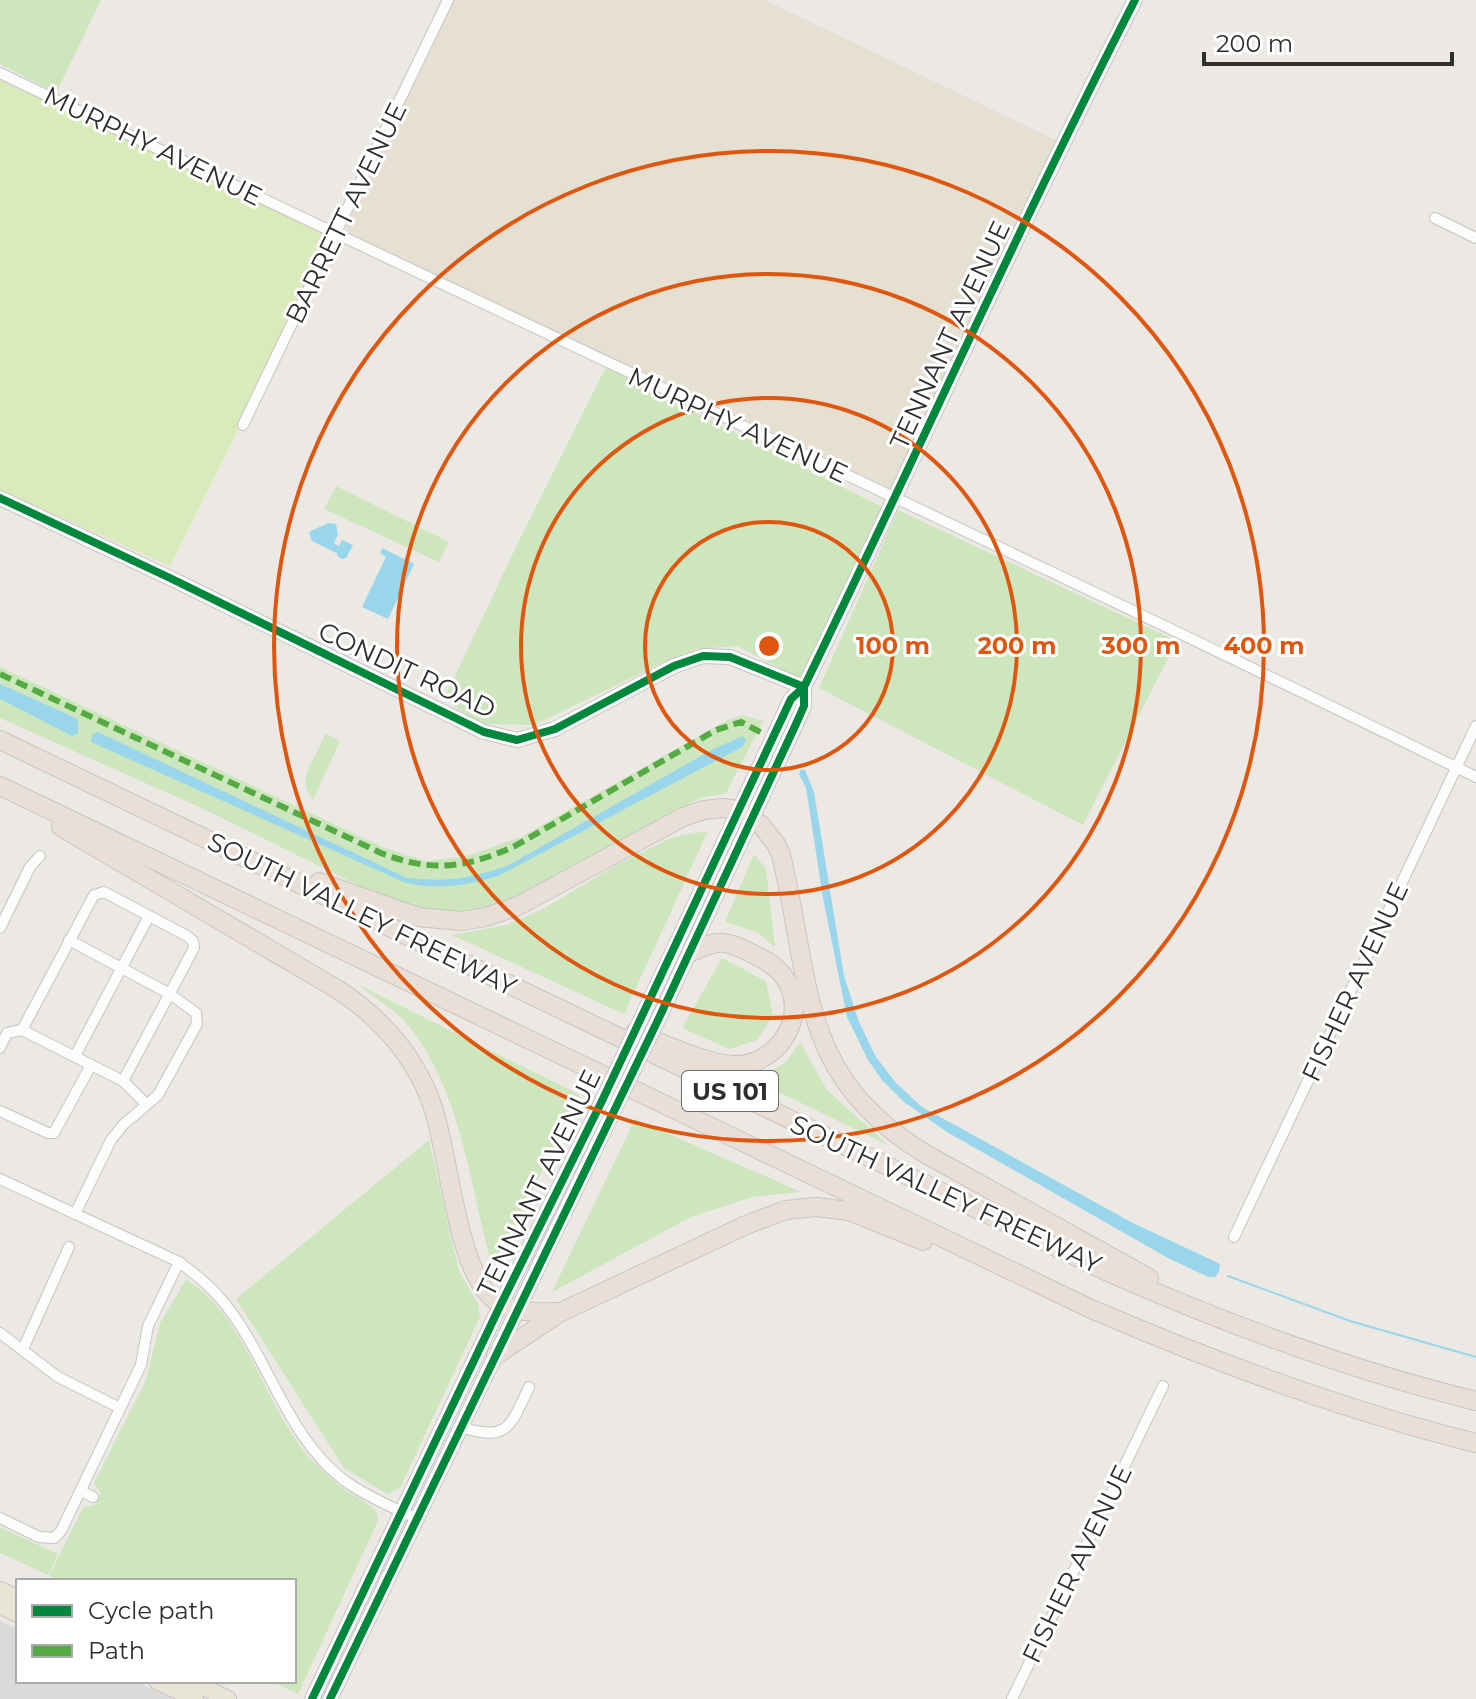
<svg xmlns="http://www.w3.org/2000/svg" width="1476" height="1699" font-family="Montserrat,sans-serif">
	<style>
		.industrial { fill: #dcd9db }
		.education { fill: #e6e0d3 }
		.green { fill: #cee6be }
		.pitch { fill: #d9eabb }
		.water { fill: #99d6ec }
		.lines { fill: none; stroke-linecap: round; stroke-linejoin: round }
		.stream { stroke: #99d6ec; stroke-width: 2 }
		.street-casing { stroke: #c5c4c5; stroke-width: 12 }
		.secondary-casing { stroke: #c5c4c5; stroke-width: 16 }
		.primary-casing { stroke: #c6c5c4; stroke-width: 18 }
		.highway-casing { stroke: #c6c5c4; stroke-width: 20 }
		.street { stroke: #fcfcfb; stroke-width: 10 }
		.secondary { stroke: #fcfcfb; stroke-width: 14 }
		.primary { stroke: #e8e4d6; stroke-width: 16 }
		.highway { stroke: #eadfd6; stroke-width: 18 }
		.secondary-bridge-casing { stroke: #c5c4c5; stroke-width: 16; stroke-linecap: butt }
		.secondary-bridge { stroke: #fcfcfb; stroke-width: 14 }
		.quiet { stroke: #54ab44; stroke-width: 6; stroke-dasharray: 12 6; stroke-linecap: butt }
		.cycleway-casing { stroke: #fff; stroke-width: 13 }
		.cycleway { stroke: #00873e; stroke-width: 8 }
		.ring { fill: none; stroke: #df570e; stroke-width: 4 }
		.labels { text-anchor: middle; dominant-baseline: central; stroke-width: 6; stroke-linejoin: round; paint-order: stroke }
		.shield { fill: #fff; stroke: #6d6d6d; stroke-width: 2 }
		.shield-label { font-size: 24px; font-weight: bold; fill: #2e2e2e }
		.street-label { font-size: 26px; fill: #2e2e2e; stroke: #fff }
		.centre { fill: #df570e; stroke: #fff; stroke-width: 4 }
		.ring-label { font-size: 24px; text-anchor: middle; font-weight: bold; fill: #df570e; stroke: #fff; stroke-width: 6; stroke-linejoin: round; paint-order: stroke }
	</style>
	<rect width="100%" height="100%" fill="#ece8e4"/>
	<path class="industrial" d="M0,1621L18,1629V1681H134L174,1699H0Z"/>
	<path class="education" d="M452,0H765L1062,143L895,500L343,234Z"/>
	<g class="green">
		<path d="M0,0H101L56,93L0,64Z"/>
		<path d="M606,367L884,508L802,680L737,646L697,649L662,663L534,725L480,724L444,699L515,549Z"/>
		<path d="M336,486L449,542L439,562L324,509Z"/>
		<path d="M898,510L1177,641L1083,825L819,688Z"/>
		<path d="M0,667L385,848L426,861L467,856L521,837L729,719L743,715L763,721L726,793L700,798L512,899L476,912L437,914L398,905L210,812L0,718Z"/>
		<path d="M325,733L340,741L313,800C293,775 319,758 325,733Z"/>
		<path d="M708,831L624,1014L452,935L506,925L543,909L618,864L673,837Z"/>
		<path d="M754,854L766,869L775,947L757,932L725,922Z"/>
		<path d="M722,958L766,981L773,1016L757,1040L729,1049L682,1028Z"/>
		<path d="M359,985L580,1095L493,1269C471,1191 461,1088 407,1024C395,1009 374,998 359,985Z"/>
		<path d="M800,1042L827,1090L888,1145L754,1080L785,1063Z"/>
		<path d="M635,1119L801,1192L752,1197L691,1217L552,1292Z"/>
		<path d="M429,1140L459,1271L478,1304L480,1317L400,1488L387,1494L344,1468L236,1299Z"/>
		<path d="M186,1280C249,1314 267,1422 321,1469C329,1476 336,1484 345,1490C354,1496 368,1502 375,1511C378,1515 378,1517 377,1523L298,1694L270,1681H294V1581H60L49,1576L83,1507L95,1505L101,1493L94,1483L146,1380L160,1323Z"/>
		<path d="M0,1527L58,1554L48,1575L0,1553Z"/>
	</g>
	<path class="pitch" d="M0,80L328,234L235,436L170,566L0,490Z"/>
	<g class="water">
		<path d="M328,523L336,524L338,534L334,543L339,546L342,540L353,545L346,558L342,559L337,556L338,554L312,541L309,532Z"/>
		<path d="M382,548L414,564L388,619L362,607L386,557L380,553Z"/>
		<path d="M0,684L78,719V733L72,736L0,699Z"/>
		<path d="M98,732L407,878C449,882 467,879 507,866L713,749L743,736L746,741L742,747L498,876C463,886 442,890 406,883L91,742L92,735Z"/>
		<path d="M801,769L805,770L814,792L844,976L859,1022L876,1057L896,1083L922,1107L1131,1222L1220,1264L1219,1272L1215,1277H1208L1168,1258L947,1132L904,1102L882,1080L868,1060L847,1017L823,898L806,788L799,774Z"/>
	</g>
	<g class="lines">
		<path class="stream" d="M1228,1276L1350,1321L1476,1357"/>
		<defs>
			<g id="street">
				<path d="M0,73C491,310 987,537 1476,777"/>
				<path d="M1435,218L1476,238"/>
				<path d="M243,425L448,0"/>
				<path d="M0,928L30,867L40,856"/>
				<path d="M69,940L170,994L196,1013L197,1024L158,1095L123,1125L111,1140L75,1214"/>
				<path d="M22,1030L94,895L104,892L187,936L193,941L194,948L123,1081"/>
				<path d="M22,1030L123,1081L146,1104"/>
				<path d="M0,1048L7,1033L22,1030"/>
				<path d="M75,1056L149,916"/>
				<path d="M0,1111L48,1133H54L91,1065"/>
				<path d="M0,1179L179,1262C194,1273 209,1285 221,1299C268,1354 285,1436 345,1481C366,1496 393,1508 416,1518"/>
				<path d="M1234,1237L1476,726"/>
				<path d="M0,1333L58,1377L118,1407"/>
				<path d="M23,1349L69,1247"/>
				<path d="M461,1427C508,1442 510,1427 529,1387"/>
				<path d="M81,1491L93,1497"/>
				<path d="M0,1518L39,1537L54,1538L61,1531L141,1365L148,1326L179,1262"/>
				<path d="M1012,1699L1163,1386"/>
			</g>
			<g id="secondary">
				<path d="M0,498L170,578L484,732L517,740L555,729L674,666L703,656L730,657L804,687"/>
				<path d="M641,1019L791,699L804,687C915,459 1019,226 1135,0"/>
				<path d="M658,1020L796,724L804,706V687"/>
				<path d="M312,1699L501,1304L601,1103"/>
				<path d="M330,1699L614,1110"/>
			</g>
			<g id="primary">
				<path d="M0,1590L18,1598"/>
				<path d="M0,1606L18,1614"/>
				<path d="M157,1681L195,1699"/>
				<path d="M190,1681L228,1699"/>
			</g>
			<g id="highway">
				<path d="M0,740L1106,1271C1226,1324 1349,1370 1476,1401"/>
				<path d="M0,786L1089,1308C1214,1362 1343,1410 1476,1443"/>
				<path d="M61,827L337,989C377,1015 409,1049 428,1094C450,1145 454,1271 496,1301C514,1313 540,1313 561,1312"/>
				<path d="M319,882L418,917L461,921L486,917L518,906L683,817L704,810L723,808L738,810L761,825L776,844L781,855C812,982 797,1075 924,1153L1149,1278"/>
				<path d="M634,1033C661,1042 706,1064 733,1065C775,1067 810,1019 786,980C778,967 766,960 753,954C725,940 720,939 691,952"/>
				<path d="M496,1355L561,1312L746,1225L786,1210L816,1207L849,1211L923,1241"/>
			</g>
		</defs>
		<use href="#street" class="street-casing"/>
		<use href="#secondary" class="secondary-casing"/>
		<use href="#primary" class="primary-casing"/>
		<use href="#highway" class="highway-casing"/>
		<use href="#street" class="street"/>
		<use href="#secondary" class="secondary"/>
		<use href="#primary" class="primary"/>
		<use href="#highway" class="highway"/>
		<defs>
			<g id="secondary-bridge">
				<path d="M601,1103L641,1019"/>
				<path d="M614,1110L658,1020"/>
			</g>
		</defs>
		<use href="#secondary-bridge" class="secondary-bridge-casing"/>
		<use href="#secondary-bridge" class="secondary-bridge"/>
		<path class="quiet" d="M0,674L381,853C432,873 466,868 515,846L716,730L741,722L762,733"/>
		<defs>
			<g id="cycleway">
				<path d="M0,498L170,578L484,732L517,740L555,729L674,666L703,656L730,657L804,687"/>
				<path d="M312,1699L501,1304L601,1103L791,699L804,687C915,459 1019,226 1135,0"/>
				<path d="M330,1699L658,1020L796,724L804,706V687"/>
			</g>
		</defs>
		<use href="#cycleway" class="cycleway-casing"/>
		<use href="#cycleway" class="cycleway"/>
	</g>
	<g class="ring">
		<circle cx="769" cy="646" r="124"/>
		<circle cx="769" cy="646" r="248"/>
		<circle cx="769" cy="646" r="372"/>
		<circle cx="769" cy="646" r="495"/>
	</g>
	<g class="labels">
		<rect class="shield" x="682" y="1071" width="96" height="40" rx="6"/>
		<g class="shield-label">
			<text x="730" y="1091">US 101</text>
		</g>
		<g class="street-label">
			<text transform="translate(153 146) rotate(26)">MURPHY AVENUE</text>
			<text transform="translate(346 213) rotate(-64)">BARRETT AVENUE</text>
			<text transform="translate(950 335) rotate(-65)">TENNANT AVENUE</text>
			<text transform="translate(738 425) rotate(25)">MURPHY AVENUE</text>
			<text transform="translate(407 670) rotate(25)">CONDIT ROAD</text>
			<text transform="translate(362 914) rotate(26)">SOUTH VALLEY FREEWAY</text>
			<text transform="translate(1355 982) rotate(-65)">FISHER AVENUE</text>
			<text transform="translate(539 1183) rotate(-64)">TENNANT AVENUE</text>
			<text transform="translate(946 1194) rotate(25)">SOUTH VALLEY FREEWAY</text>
			<text transform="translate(1077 1564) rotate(-64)">FISHER AVENUE</text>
		</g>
	</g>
	<circle cx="769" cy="646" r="12" class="centre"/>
	<g class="ring-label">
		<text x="893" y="654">100 m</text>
		<text x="1017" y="654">200 m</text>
		<text x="1141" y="654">300 m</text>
		<text x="1264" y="654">400 m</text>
	</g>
	<rect x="16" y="1579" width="280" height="104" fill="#ffffff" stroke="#ababab" stroke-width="2"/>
	<rect x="32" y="1605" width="40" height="12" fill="#00873e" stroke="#ababab" stroke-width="2"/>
	<text x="88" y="1619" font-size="24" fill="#2e2e2e">Cycle path</text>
	<rect x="32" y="1645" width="40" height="12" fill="#54ab44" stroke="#ababab" stroke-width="2"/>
	<text x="88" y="1659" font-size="24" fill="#2e2e2e">Path</text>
	<path d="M1204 52v12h248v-12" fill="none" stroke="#2e2e2e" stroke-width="4"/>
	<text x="1216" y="52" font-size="24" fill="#2e2e2e" stroke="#ffffff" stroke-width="6" paint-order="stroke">200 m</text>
</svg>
